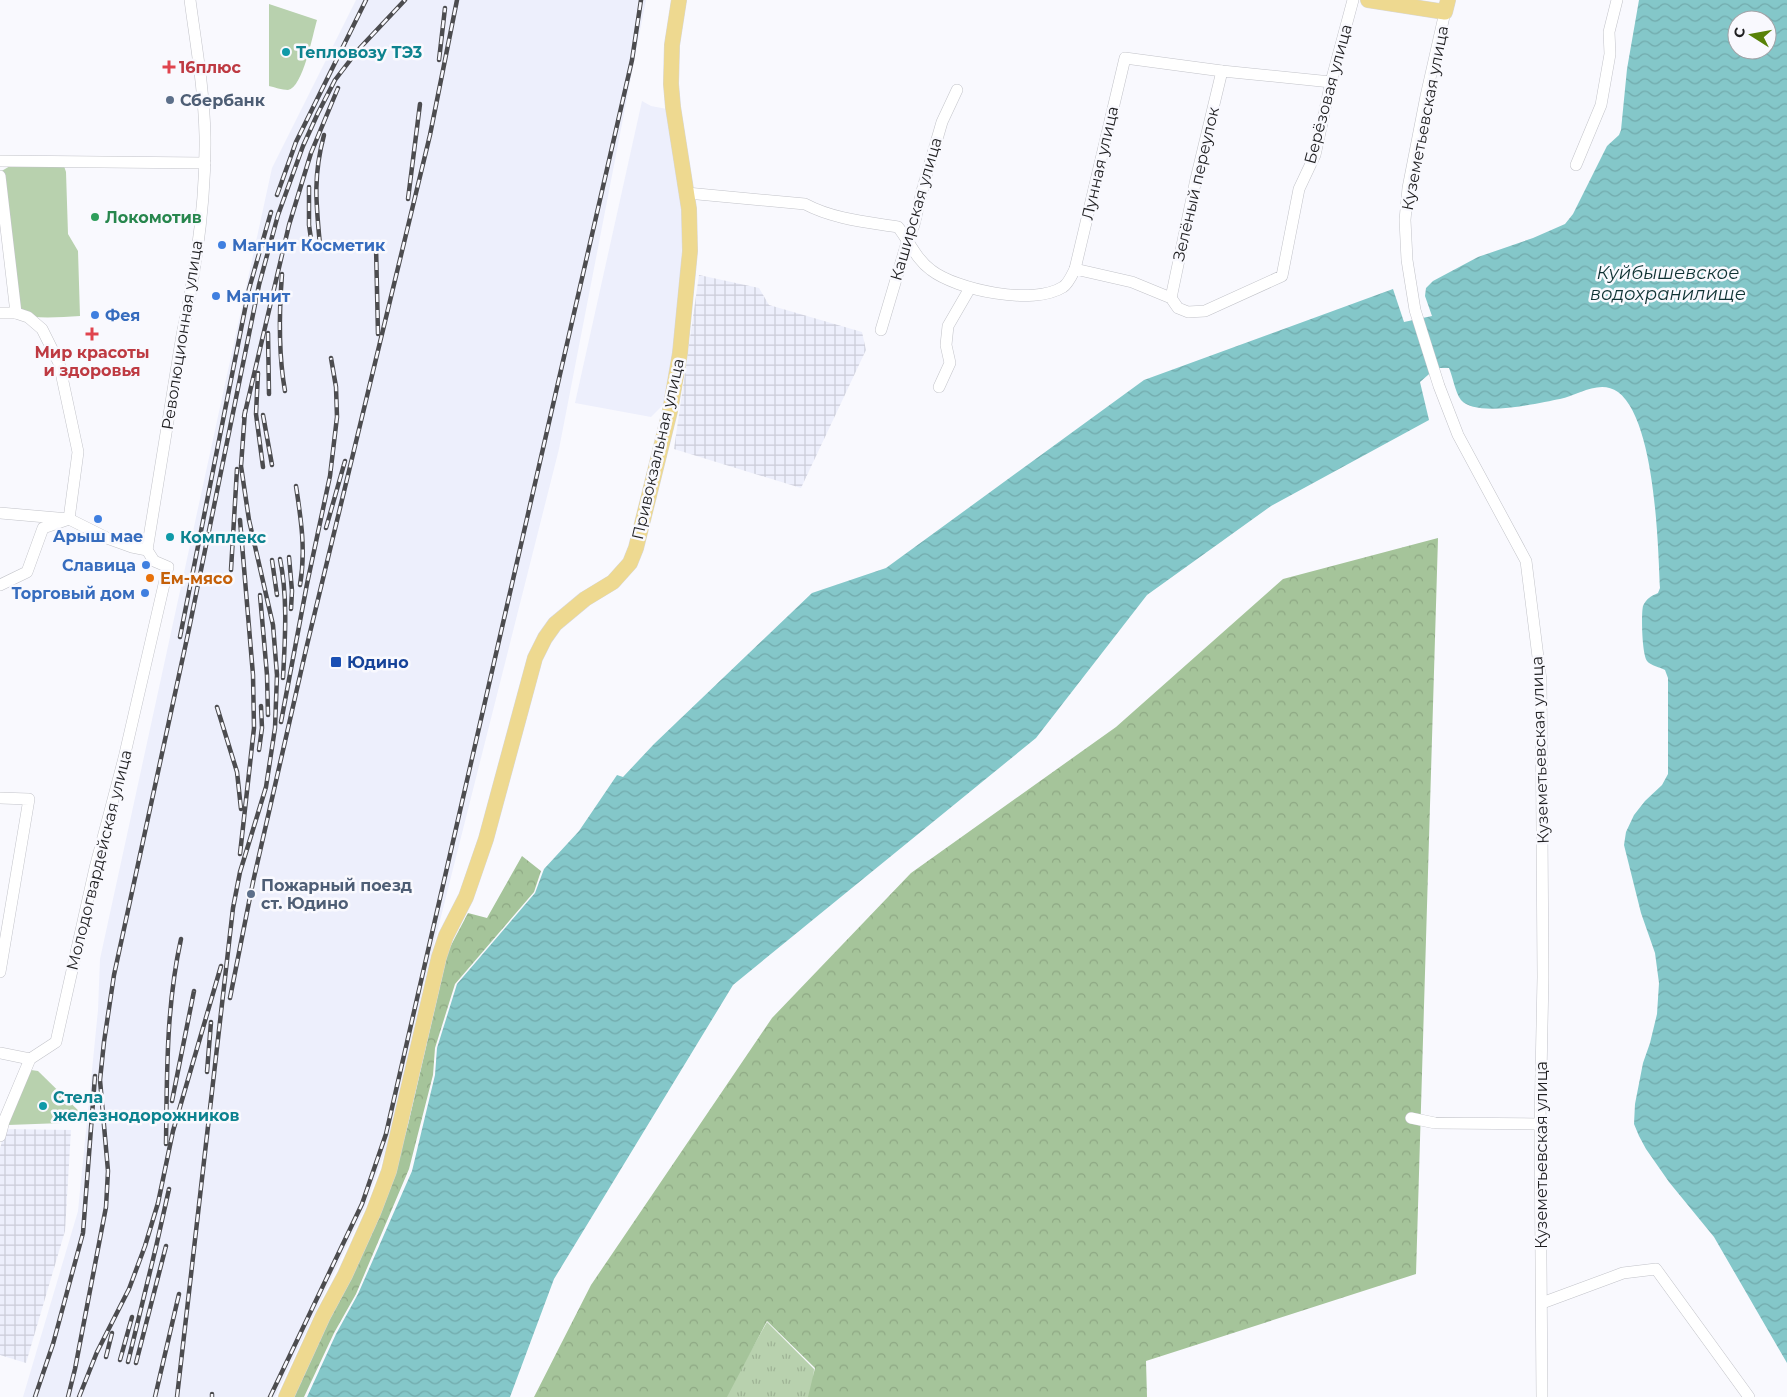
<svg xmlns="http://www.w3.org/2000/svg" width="1787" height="1397" font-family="Montserrat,sans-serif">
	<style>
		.built { fill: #edeffc }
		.industrial { fill: url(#industrial-grid) }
		.grass { fill: url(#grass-tufts) }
		.forest { fill: url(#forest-crowns) }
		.park { fill: #b8d1ae }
		.water { fill: url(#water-waves); fill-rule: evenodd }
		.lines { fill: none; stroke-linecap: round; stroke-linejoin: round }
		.minor-casing { stroke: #c2c3c9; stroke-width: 12 }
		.major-casing { stroke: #d7d7d7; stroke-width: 16 }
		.minor { stroke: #fff; stroke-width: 11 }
		.major { stroke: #eed990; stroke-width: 15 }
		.rail-casing { stroke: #4c4c4f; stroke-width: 4.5 }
		.rail { stroke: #f9f9fe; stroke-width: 2.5; stroke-dasharray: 8; stroke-linecap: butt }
		.culture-dot { fill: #0f9aa8; stroke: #f9f9fe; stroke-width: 2 }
		.health-dot { fill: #e0444e; stroke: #f9f9fe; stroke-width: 2 }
		.service-dot { fill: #5c6f8a; stroke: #f9f9fe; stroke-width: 2 }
		.leisure-dot { fill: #2e9e5b; stroke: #f9f9fe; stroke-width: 2 }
		.shop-dot { fill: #3f7fe0; stroke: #f9f9fe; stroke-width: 2 }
		.food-dot { fill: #e8710a; stroke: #f9f9fe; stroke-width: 2 }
		.transit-dot { fill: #1a4fb4; stroke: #f9f9fe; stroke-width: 2 }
		.labels { text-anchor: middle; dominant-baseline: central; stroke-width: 5; stroke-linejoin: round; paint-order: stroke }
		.culture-label { font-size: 16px; font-weight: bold; fill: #0d838f; stroke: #f9f9fe; text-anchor: start }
		.health-label { font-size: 16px; font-weight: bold; fill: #be3a42; stroke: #f9f9fe; text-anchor: start }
		.street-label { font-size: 16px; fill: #1f1f21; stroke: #f9f9fe }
		.service-label { font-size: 16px; font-weight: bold; fill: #4e5e75; stroke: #f9f9fe; text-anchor: start }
		.leisure-label { font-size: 16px; font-weight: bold; fill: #27864d; stroke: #f9f9fe; text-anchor: start }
		.shop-label { font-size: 16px; font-weight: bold; fill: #366cbe; stroke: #f9f9fe; text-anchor: start }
		.food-label { font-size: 16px; font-weight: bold; fill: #c56008; stroke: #f9f9fe; text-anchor: start }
		.transit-label { font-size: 16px; font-weight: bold; fill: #164399; stroke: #f9f9fe; text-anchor: start }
		.water-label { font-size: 18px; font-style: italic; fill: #0f3233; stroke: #f9f9fe }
	</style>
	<defs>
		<pattern id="industrial-grid" width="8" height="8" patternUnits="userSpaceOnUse" patternTransform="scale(1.25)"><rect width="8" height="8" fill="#edeffc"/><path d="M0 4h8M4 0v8" fill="none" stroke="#cbccd8"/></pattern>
		<pattern id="grass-tufts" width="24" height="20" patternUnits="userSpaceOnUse" patternTransform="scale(1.25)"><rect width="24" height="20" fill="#b8d1ae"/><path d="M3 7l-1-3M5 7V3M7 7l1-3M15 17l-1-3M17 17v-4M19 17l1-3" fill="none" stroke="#9eb395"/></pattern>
		<pattern id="forest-crowns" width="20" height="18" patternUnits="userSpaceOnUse" patternTransform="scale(1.25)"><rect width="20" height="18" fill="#a5c49a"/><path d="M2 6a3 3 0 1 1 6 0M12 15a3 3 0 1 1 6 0" fill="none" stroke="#8ea884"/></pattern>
		<pattern id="water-waves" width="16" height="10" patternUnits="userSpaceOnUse" patternTransform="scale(1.25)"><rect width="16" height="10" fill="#84c7c9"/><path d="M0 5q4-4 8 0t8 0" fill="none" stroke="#72aaac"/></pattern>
	</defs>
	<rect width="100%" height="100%" fill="#f9f9fe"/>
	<g class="built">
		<path d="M356,0H646L559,449L427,972L386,1149L365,1208L275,1397H23L78,1211L98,1010L100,959L272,168Z"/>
		<path d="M642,101L651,106L667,109L684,219L679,291L668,400L651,417L575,403Z"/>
	</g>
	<g class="industrial">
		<path d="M699,275L759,288L769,305L862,332L866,350L801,488L674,449Z"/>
		<path d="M5,1129L71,1130L65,1231L26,1363L0,1355V1149Z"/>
	</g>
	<path class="grass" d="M767,1322L814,1369L812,1397H725Z"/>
	<g class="forest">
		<path d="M1438,538L1416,1274L1146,1361L1147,1397H808L815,1368L767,1321L727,1397H534L591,1285L772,1018L911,873L1116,727L1283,579Z"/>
		<path d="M522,856L541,871L534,892L455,984L435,1048L433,1075L409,1169L356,1294L334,1333L304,1397H292L394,1173L408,1125L448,951L468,913L487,918Z"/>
	</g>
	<g class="park">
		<path d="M269,4L317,20C313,33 303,88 288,90C282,90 274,87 269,86Z"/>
		<path d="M10,166H64L66,172L68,234L78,251L80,316C58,317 37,320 16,313L0,172Z"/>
		<path d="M31,1070L38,1071L90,1122L8,1125Z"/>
	</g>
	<path class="water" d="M1639,0H1787V1363L1714,1237L1669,1182L1646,1149L1639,1136L1634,1124L1635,1104L1643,1063L1650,1043L1657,1014L1659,983L1655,953L1641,913L1624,845L1626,832L1634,815L1645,801L1662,785L1668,774V678L1665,670C1660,667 1651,666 1647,661C1642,654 1641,615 1643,606C1646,599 1651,596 1658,593L1660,588C1658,543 1655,420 1618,392C1600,379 1578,395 1560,399C1539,403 1476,418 1461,400C1455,392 1453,377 1449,368H1436L1420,382L1429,420L1271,506L1147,595L1036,738L733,985L554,1279L510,1397H307L336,1334L358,1294L412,1171L435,1075L437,1048L457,984L535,893L544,869L579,831L617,775L623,777L654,744L812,593L886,568L1144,380L1393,289L1404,322L1432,316L1425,296L1426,288L1433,281L1478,257L1533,238L1565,224L1573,214L1607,146L1619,135L1621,130L1627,69ZM1737,20H1767V50H1737Z"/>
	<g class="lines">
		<defs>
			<g id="minor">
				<path d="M1445,12L1426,96L1408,188L1405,220L1407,260L1415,310L1439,386L1458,435L1526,561L1541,681L1543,977L1540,1124L1542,1397"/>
				<path d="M0,161L205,163"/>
				<path d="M1576,165L1601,105L1610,54L1609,32L1617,0"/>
				<path d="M0,176L16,313"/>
				<path d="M687,193L805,204C833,219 867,222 898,227C909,241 916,259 931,270C957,290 1033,306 1063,287C1068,284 1072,275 1075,269L1132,282L1171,298L1178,308L1188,312L1205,311L1282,276L1299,189L1315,155L1331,82L1353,0"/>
				<path d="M1075,269L1125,58L1222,71L1331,82"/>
				<path d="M1171,298L1196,179L1222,71"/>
				<path d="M0,313H16L28,317L42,329L59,363L78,452L69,519L43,528L27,572L0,585"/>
				<path d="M881,330L908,239L914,225L922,191L942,122L957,90"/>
				<path d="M939,387L950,363L946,345L948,326L970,288"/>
				<path d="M0,513L69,519L107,538L132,547L147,550L154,561L168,567L124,758L95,868L56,1042L30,1059L4,1121L0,1136"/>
				<path d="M147,550L182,335C196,270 206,203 205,136C204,90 196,45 190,0"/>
				<path d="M0,798L29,799L0,972"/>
				<path d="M0,1053L30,1059"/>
				<path d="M1411,1118L1435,1123L1540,1124"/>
				<path d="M1542,1303L1623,1273L1656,1269L1749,1397"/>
			</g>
			<g id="major">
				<path d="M1368,0L1445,12L1448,0"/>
				<path d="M286,1397L323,1316L345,1275L373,1213L389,1171L439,957L446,936L466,897L486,839L535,658L545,638L555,624L585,599L613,582L630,563L636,548L670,411L680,353L690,251L689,209L673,107L671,84L672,45L679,0"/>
			</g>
		</defs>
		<use href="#minor" class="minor-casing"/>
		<use href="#major" class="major-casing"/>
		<use href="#minor" class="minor"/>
		<use href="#major" class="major"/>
		<defs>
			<g id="rail">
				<path d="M439,60L445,8"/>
				<path d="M309,187V225L312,246"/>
				<path d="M277,195L296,142L366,0"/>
				<path d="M408,199L420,104"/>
				<path d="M320,245C316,203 313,176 324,135"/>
				<path d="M376,246L378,334"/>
				<path d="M282,274C279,313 278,352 285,391"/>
				<path d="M268,333L269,394"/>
				<path d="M258,373L256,414L263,467"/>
				<path d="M263,415L272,465"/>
				<path d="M244,417L289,225L311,153L338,88"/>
				<path d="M296,486C301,519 306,551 300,585"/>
				<path d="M326,528L345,461"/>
				<path d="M289,557L292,591L291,609"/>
				<path d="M280,559C288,598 285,639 283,678"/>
				<path d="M272,560L277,595"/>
				<path d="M231,570L237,469"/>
				<path d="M260,595L267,675L268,715"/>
				<path d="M180,637L249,289L271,212"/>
				<path d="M217,707L237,772L241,809"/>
				<path d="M281,722L307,584L330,476L337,417L336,387L331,358"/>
				<path d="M259,750L262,728L261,706"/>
				<path d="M240,854L254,728L253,675L240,520"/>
				<path d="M230,998L253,882L307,645L430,135L457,0"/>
				<path d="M207,1072L211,1022"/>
				<path d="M172,1101L194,991"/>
				<path d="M166,1144C167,1075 166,1007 181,939"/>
				<path d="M106,1357L112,1333"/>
				<path d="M120,1360L132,1317"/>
				<path d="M128,1362L156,1247L169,1189"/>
				<path d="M136,1363L166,1246"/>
				<path d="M35,1397L53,1344L83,1233L95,1076"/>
				<path d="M68,1397L75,1369L106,1207L108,1171L100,1080L104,1042L114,975L189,629L259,285L278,215L303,146L318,113L335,80L358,50L405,0"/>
				<path d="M79,1397L97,1352L129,1289L145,1246L158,1203L173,1131L221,966"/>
				<path d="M155,1397L179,1294"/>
				<path d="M177,1397L233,908L240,872L266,787L275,728L277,675L273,625L249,520L241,466L245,411"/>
				<path d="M212,1397V1394"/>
				<path d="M270,1397L362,1204L386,1134L632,60L641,0"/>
			</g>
		</defs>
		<use href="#rail" class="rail-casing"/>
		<use href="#rail" class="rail"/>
	</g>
	<g class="culture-dot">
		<circle cx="286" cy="52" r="5"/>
		<circle cx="170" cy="537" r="5"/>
		<circle cx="43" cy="1106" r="5"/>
	</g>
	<g class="health-dot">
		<path d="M166.5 59.5h5v5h5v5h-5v5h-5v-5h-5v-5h5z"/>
		<path d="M89.5 326.5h5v5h5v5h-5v5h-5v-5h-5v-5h5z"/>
	</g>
	<g class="service-dot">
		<circle cx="170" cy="100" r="5"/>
		<circle cx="251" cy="894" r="5"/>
	</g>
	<circle class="leisure-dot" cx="95" cy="217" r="5"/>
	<g class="shop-dot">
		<circle cx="222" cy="245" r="5"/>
		<circle cx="216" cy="296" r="5"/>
		<circle cx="95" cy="315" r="5"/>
		<circle cx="98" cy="519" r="5"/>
		<circle cx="146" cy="565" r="5"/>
		<circle cx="145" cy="593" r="5"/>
	</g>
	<circle class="food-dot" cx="150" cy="578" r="5"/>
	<rect class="transit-dot" x="330" y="656" width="12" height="12" rx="2.5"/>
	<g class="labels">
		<g class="culture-label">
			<text x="296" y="52">Тепловозу ТЭ3</text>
			<text x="180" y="537">Комплекс</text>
			<text x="53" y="1097">Стела<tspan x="53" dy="18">железнодорожников</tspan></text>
		</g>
		<g class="health-label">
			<text x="179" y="67">16плюс</text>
			<text x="92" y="352" text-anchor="middle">Мир красоты<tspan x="92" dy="18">и здоровья</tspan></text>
		</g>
		<g class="street-label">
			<text transform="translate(1328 94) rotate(-75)">Берёзовая улица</text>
			<text transform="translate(1425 118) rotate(-79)">Куземетьевская улица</text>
			<text transform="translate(1100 163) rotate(-77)">Лунная улица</text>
			<text transform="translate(1196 184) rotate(-77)">Зелёный переулок</text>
			<text transform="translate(916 209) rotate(-74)">Каширская улица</text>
			<text transform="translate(182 335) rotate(-81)">Революционная улица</text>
			<text transform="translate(658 449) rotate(-77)">Привокзальная улица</text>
			<text transform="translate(1540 750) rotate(-92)">Куземетьевская улица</text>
			<text transform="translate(99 860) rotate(-76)">Молодогвардейская улица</text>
			<text transform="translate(1541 1155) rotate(-90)">Куземетьевская улица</text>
		</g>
		<g class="service-label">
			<text x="180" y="100">Сбербанк</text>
			<text x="261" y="885">Пожарный поезд<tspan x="261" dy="18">ст. Юдино</tspan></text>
		</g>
		<g class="leisure-label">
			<text x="105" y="217">Локомотив</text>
		</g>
		<g class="shop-label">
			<text x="232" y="245">Магнит Косметик</text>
			<text x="226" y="296">Магнит</text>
			<text x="105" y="315">Фея</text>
			<text x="98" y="536" text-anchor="middle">Арыш мае</text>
			<text x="136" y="565" text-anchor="end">Славица</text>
			<text x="135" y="593" text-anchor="end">Торговый дом</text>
		</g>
		<g class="food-label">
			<text x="160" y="578">Ем-мясо</text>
		</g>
		<g class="transit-label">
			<text x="347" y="662">Юдино</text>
		</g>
		<g class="water-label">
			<text x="1668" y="273">Куйбышевское<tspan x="1668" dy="21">водохранилище</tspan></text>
		</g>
	</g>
	<g transform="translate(1752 35) rotate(281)"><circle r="24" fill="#f9f9fe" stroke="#a2a2a6"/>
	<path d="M0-4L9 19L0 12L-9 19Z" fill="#588208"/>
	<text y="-8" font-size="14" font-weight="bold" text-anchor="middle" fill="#1f1f21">С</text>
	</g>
</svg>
